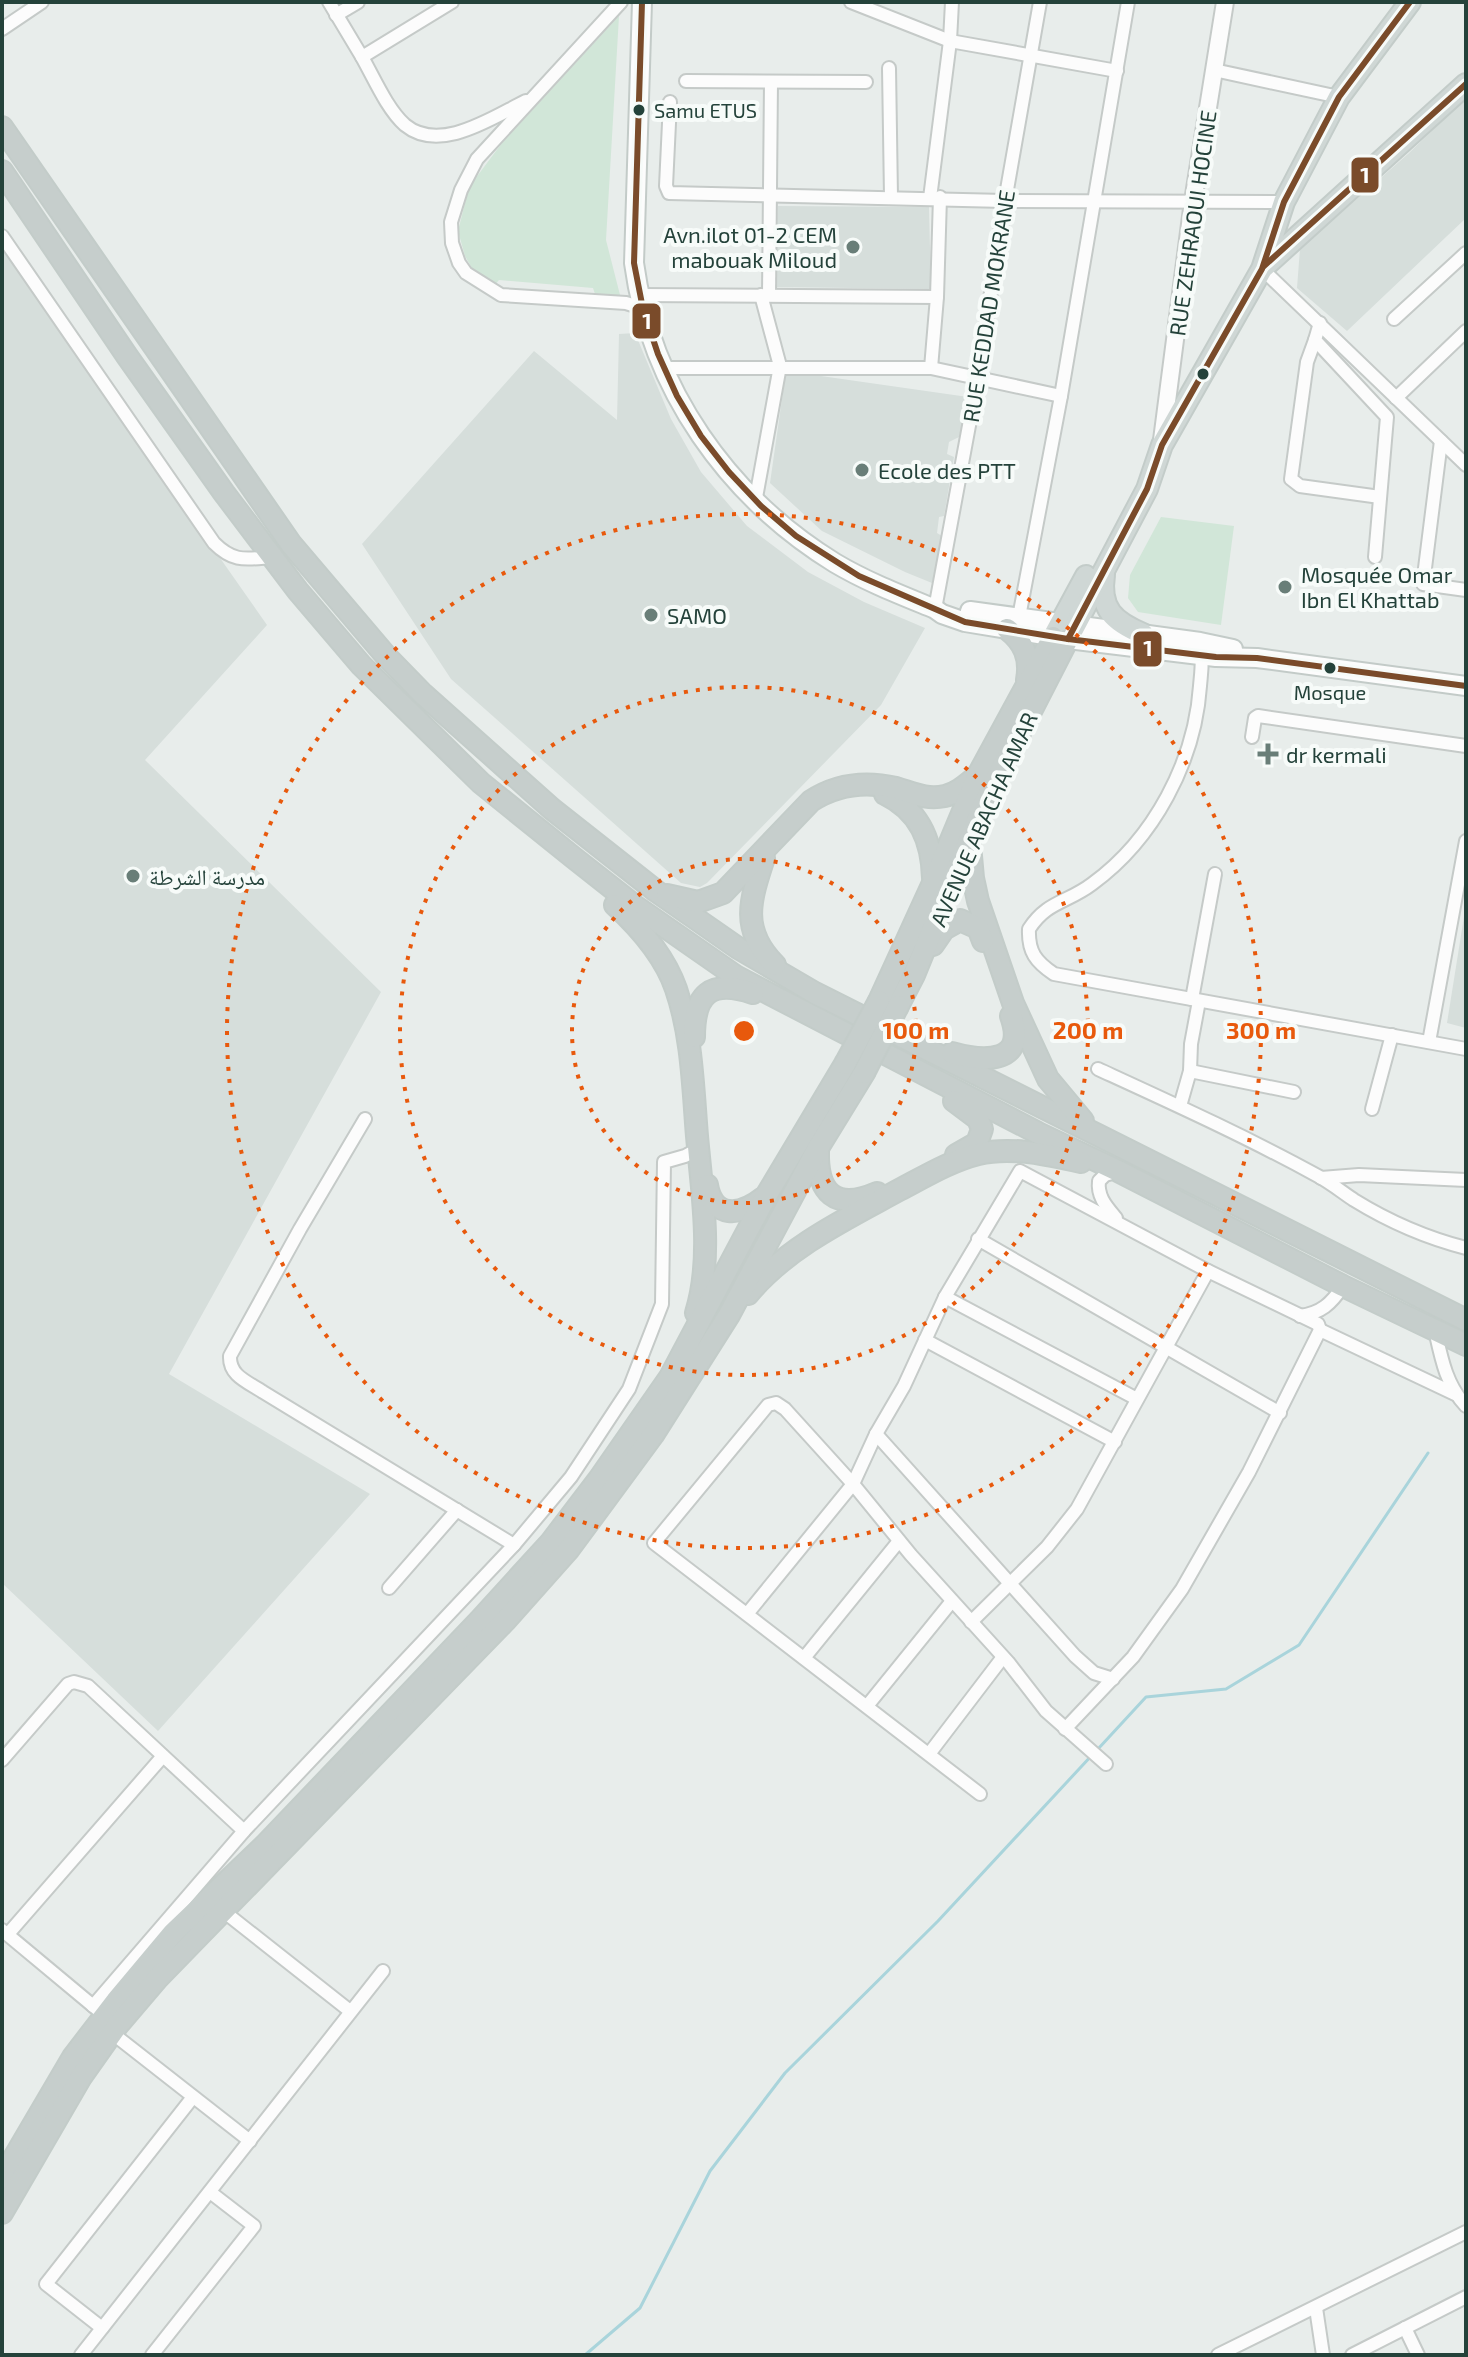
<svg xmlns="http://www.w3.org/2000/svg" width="1468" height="2357" font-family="'Exo 2','Noto Naskh Arabic',sans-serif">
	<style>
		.built { fill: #d6dedb }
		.green { fill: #d1e6d8 }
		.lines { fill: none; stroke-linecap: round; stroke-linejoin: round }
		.stream { stroke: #a9d4db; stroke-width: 3 }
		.minor-casing { stroke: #c5cac8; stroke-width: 16 }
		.tertiary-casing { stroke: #c5cac8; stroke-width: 20 }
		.secondary-casing { stroke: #c3cbc8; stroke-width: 22 }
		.primary-casing { stroke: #c3ccc9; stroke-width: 24 }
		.trunk-casing { stroke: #c3ccc9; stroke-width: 24 }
		.minor { stroke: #fcfcfc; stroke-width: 12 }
		.tertiary { stroke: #fcfcfc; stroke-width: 16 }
		.secondary { stroke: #fcfcfc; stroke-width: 18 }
		.primary { stroke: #cfd7d5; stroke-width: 20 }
		.trunk { stroke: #c6cecc; stroke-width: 20 }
		.trunk-bridge-casing { stroke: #c3ccc9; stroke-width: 24; stroke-linecap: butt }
		.trunk-bridge { stroke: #c6cecc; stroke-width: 20 }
		.bus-1-casing { stroke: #f7fbf9; stroke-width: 12 }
		.bus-1 { stroke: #7a4b2a; stroke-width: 6 }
		.ring { fill: none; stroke: #e8590c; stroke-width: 4; stroke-dasharray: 4 8 }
		.bus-dot { fill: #24423a; stroke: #f7fbf9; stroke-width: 3 }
		.poi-dot { fill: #697e78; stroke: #f7fbf9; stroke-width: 3 }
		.labels { text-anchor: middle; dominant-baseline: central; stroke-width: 8; stroke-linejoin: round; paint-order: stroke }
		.bus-label { font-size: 20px; fill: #24423a; stroke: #f7fbf9; text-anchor: start }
		.street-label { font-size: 22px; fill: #24423a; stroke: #f7fbf9 }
		.poi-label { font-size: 22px; fill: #24423a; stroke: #f7fbf9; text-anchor: start }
		.centre { fill: #e8590c; stroke: #f7fbf9; stroke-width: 4 }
		.ring-label { font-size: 24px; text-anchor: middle; font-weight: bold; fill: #e8590c; stroke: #f7fbf9; stroke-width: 8; stroke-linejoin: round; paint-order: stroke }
		.line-badge { stroke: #f7fbf9; stroke-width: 3 }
		.badge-label { font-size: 22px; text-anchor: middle; font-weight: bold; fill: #fff }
	</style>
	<rect width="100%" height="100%" fill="#e8edeb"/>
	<g class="built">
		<path d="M1466,98V218L1347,331L1297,288L1300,249L1408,154Z"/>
		<path d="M778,206L929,207L931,289L775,287Z"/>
		<path d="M2,247L267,625L145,760L381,992L169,1374L370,1494L158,1731L2,1583Z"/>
		<path d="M635,333L671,419L701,472L747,526L808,572L864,602L925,628L881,705L707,883L700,887L681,883L451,679L362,544L534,351L617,420L619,334Z"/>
		<path d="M786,371L968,397L959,437L949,442L947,454L954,457L944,516L939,517L937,533L942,536L932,583L905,572L822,531L770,483Z"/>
		<path d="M1466,904V1028L1447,1023Z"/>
	</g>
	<g class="green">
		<path d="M619,16L606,240L620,295L596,297L593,288L499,280L493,287L474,272L465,256L458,231L469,187L502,143Z"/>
		<path d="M1161,517L1234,526L1221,625L1138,612L1128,598L1130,575Z"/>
	</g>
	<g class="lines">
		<g class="stream">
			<path d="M1098,1749L1146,1697L1226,1689L1299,1645L1428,1453"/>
			<path d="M585,2355L640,2308L710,2171L785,2073L938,1921L1093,1754"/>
		</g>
		<defs>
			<g id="minor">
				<path d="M329,2L362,57"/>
				<path d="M452,2L362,57C374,78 387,109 405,125C440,154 493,117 526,101"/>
				<path d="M621,2L477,159L461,190L451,222L452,243L459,263L466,273L501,295L626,303L642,308"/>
				<path d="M851,2L950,41L1117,71"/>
				<path d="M336,15L358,2"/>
				<path d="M2,29L42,2"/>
				<path d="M889,68L891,197"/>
				<path d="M1214,70L1339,97"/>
				<path d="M686,81L866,82"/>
				<path d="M670,102L666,186L669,193L1005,201L1284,202"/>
				<path d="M930,198L950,41L952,2"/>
				<path d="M2,236L214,543C234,563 246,559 272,557"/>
				<path d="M1262,269L1466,465"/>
				<path d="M638,295L937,297"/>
				<path d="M769,295L771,82"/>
				<path d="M1394,319L1466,253"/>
				<path d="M1320,323L1315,340L1387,417L1375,557"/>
				<path d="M1315,340L1307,362L1291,479L1300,486L1380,497"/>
				<path d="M663,368H931L1061,396"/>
				<path d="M931,368L937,297L940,197"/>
				<path d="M1396,398L1466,331"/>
				<path d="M1441,441L1423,584L1466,590"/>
				<path d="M755,503L780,366L761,295"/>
				<path d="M935,609L978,377L1005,201L1040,2"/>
				<path d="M1019,617L1061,396L1128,2"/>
				<path d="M1201,649C1203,661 1201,674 1200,686C1195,761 1154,839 1092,884C1067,903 1047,901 1029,929C1028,952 1036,962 1054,974L1466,1049"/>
				<path d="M1252,737L1255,718L1258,716L1466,746"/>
				<path d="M1192,999L1215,874"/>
				<path d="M1429,1042L1466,841"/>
				<path d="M1098,1069C1172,1103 1247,1137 1318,1176C1331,1183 1342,1192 1354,1200C1388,1221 1427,1238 1466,1248"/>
				<path d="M1190,1071L1191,1044L1199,1001"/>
				<path d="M1180,1106L1190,1071L1294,1092"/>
				<path d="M1372,1109L1392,1035"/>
				<path d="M365,1119L300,1229L230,1356C229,1376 248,1382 263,1392L514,1545"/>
				<path d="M1321,1178L1359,1175L1466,1180"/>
				<path d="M1116,1218C1107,1207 1097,1197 1099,1181L1105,1175L1118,1171"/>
				<path d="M978,1239L1280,1413"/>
				<path d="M945,1297L1137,1399"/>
				<path d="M1300,1316C1321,1313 1331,1304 1343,1286"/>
				<path d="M1320,1330L1455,1394"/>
				<path d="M1435,1330C1441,1357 1446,1385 1466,1406"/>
				<path d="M925,1340L1115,1442"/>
				<path d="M876,1434L1075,1656L1094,1673L1113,1679"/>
				<path d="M389,1588L457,1510"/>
				<path d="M747,1614L853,1484L876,1434L904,1386L945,1297L1020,1171L1208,1271L1318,1324L1320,1330L1249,1472L1182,1589L1133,1657L1065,1729"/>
				<path d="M971,1622L1047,1547L1077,1509L1208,1271"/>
				<path d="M804,1658L899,1541"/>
				<path d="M867,1706L952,1601"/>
				<path d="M929,1754L1003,1657"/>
				<path d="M2,1760L68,1684L74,1682L88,1686L244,1831"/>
				<path d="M980,1794L654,1543L768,1405L776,1403L785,1409L853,1484L911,1555L1008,1662L1046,1711L1106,1764"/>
				<path d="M222,1910L350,2011"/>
				<path d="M2,1930L98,2010"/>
				<path d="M8,1934L163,1756"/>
				<path d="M93,2006L244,1831L514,1545L571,1477L629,1389L662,1304L664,1162L685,1156L698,1149"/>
				<path d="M112,2033L250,2141"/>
				<path d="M1316,2308L1323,2355"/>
				<path d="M102,2328L46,2284L193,2097"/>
				<path d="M1405,2328L1418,2355"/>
				<path d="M81,2355L383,1971"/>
				<path d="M152,2355L254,2226L210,2192"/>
				<path d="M1218,2355L1466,2232"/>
				<path d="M1352,2355L1466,2297"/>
			</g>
			<path id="tertiary" d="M1162,440L1193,201L1225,2"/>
			<g id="secondary">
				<path d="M642,2L634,263C651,389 728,497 835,563C867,582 901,595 935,609L942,614L965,622L1068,639L1216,657L1257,658L1466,686"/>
				<path d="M970,611L1200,642L1233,649"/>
			</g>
			<g id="primary">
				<path d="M1265,266L1466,84"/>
				<path d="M1104,575C1099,609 1114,622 1143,634"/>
				<path d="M1053,637L1086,576"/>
				<path d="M1068,639L1147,489L1162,445L1262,269L1284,202L1339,97L1410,2"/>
			</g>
			<g id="trunk">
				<path d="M2,127L291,544L387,657L423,694L552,809L656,891L738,948L815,993L1466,1320"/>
				<path d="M2,171L127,356L224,493L298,591L361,665L481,783L574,858L635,906L737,977L1038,1133L1118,1171L1343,1286L1466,1345"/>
				<path d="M1007,629C1024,642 1031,658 1027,680"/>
				<path d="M885,794C920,811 932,841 933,878"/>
				<path d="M970,845L973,878L978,901L1013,1003L1048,1079L1083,1121"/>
				<path d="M764,858C750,900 740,930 775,965"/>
				<path d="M667,895L698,902L723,893L811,801C837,784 866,781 896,788C913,793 926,800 945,796C958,793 967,784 977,776"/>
				<path d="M615,905C640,928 665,957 676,989C692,1036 693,1087 697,1136C702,1193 713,1258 696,1313"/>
				<path d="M933,945L944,929L960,920L978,928L983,941"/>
				<path d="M879,1001L933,883L978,775L1053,637"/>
				<path d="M898,1006L914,975L986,799L1068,639"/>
				<path d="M694,1037C694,994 710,979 753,993"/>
				<path d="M952,1053C984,1062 1028,1064 1011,1016"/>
				<path d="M954,1101L978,1119L982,1129L977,1143L956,1155"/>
				<path d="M818,1151C817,1193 835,1211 877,1193"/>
				<path d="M707,1185C713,1219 740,1216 763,1198"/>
				<path d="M748,1294C787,1247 846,1219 899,1190C924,1177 950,1161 978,1154C1012,1146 1048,1155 1081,1162"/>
				<path d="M2,2178L73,2057L116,2001L173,1933L265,1845L479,1621L551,1542L599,1479L670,1377L766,1196L845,1064"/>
				<path d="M2,2213L81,2077L117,2026L157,1979L505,1621L569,1549L653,1435L729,1315L818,1148L864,1073"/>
			</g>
		</defs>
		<use href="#minor" class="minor-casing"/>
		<use href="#tertiary" class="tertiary-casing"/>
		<use href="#secondary" class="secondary-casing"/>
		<use href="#primary" class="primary-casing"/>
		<use href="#trunk" class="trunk-casing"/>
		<use href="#minor" class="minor"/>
		<use href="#tertiary" class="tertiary"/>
		<use href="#secondary" class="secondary"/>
		<use href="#primary" class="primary"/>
		<use href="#trunk" class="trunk"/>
		<defs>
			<g id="trunk-bridge">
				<path d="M845,1064L879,1001"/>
				<path d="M864,1073L898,1006"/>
			</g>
		</defs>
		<use href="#trunk-bridge" class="trunk-bridge-casing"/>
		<use href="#trunk-bridge" class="trunk-bridge"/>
		<defs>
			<g id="bus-1">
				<path d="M642,2L634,263L643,309L658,354L677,396L701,436L729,472L761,506L796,536L859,576L965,622L1068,639L1216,657L1257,658L1466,686"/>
				<path d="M1264,266L1466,84"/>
				<path d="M1068,639L1147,489L1162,445L1262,269L1284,202L1339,97L1410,2"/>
			</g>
		</defs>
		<use href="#bus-1" class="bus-1-casing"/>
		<use href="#bus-1" class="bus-1"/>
	</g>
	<g class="ring">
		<circle cx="744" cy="1031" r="172"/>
		<circle cx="744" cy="1031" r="344"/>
		<circle cx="744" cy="1031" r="517"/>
	</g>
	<g class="bus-dot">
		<circle cx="639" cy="110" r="7"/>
		<circle cx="1203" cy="374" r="7"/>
		<circle cx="1330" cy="668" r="7"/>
	</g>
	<g class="poi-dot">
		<circle cx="853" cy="247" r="8"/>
		<circle cx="862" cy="470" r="8"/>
		<circle cx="1285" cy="587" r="8"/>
		<circle cx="651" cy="615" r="8"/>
		<path d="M1264 742h8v8h8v8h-8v8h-8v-8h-8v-8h8z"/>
		<circle cx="133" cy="876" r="8"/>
	</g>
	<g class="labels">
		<g class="bus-label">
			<text x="654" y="110">Samu ETUS</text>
			<text x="1330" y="692" text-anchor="middle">Mosque</text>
		</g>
		<g class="street-label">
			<text transform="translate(1192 223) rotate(-82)">RUE ZEHRAOUI HOCINE</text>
			<text transform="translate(988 306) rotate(-81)">RUE KEDDAD MOKRANE</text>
			<text transform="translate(983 819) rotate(-66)">AVENUE ABACHA AMAR</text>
		</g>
		<g class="poi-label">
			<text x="837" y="234" text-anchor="end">Avn.ilot 01-2 CEM<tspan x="837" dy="25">mabouak Miloud</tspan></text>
			<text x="878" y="470">Ecole des PTT</text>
			<text x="1301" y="574">Mosquée Omar<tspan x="1301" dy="25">Ibn El Khattab</tspan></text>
			<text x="667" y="615">SAMO</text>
			<text x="1286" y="754">dr kermali</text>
			<text x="149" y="876">مدرسة الشرطة</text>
		</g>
	</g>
	<circle cx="744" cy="1031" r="12" class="centre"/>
	<g class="ring-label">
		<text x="916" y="1039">100 m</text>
		<text x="1088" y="1039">200 m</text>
		<text x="1261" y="1039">300 m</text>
	</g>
	<g class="line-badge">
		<rect x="1350" y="156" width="30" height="38" rx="8" fill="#7a4b2a"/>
		<rect x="631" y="302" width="31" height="38" rx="8" fill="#7a4b2a"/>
		<rect x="1132" y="630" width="31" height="38" rx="8" fill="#7a4b2a"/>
	</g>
	<g class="badge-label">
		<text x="1365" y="183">1</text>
		<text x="647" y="329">1</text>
		<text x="1148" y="656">1</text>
	</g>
	<rect width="1468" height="2357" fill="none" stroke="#24423a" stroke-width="8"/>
</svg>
